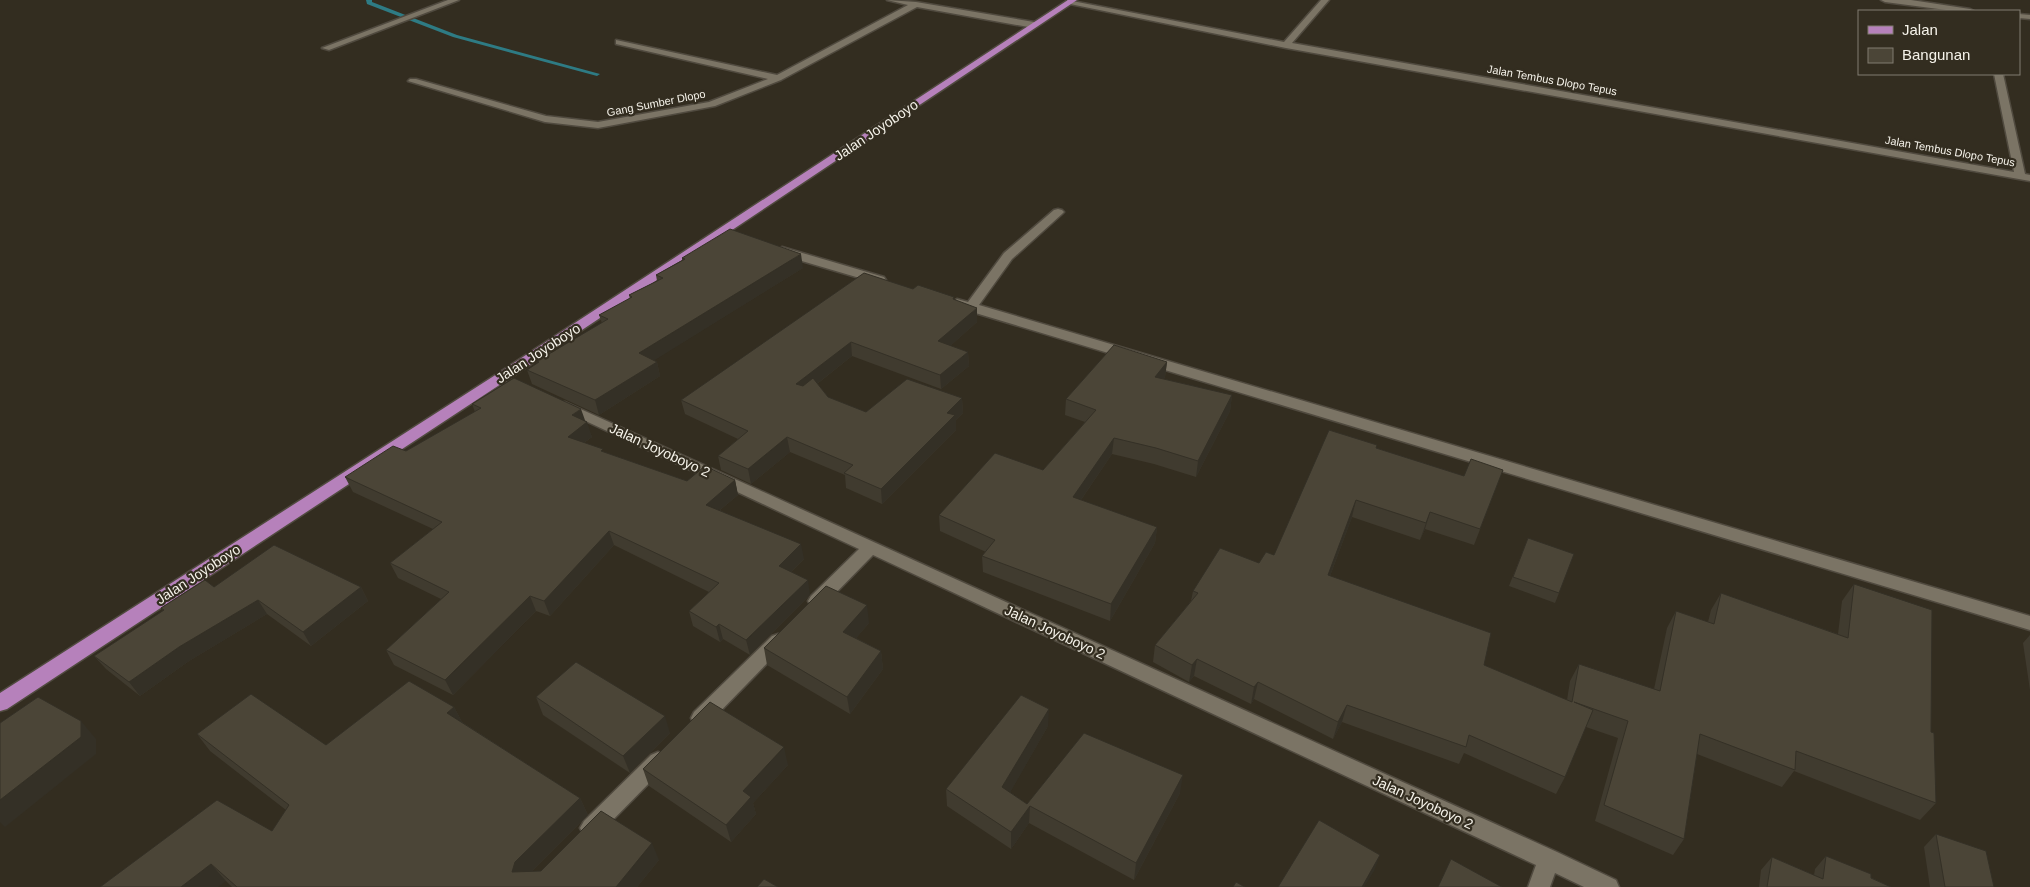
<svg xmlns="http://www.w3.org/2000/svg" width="2030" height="887" font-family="Arial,sans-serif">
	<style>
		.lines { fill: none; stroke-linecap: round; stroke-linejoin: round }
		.stream { fill: #2e7b84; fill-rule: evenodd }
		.minor-casing { stroke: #504a3f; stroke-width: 3 }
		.major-casing { stroke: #504a3f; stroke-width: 3 }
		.minor { fill: #7b7465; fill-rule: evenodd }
		.major { fill: #b681bb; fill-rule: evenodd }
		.wall { fill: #403b2f }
		.shaded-wall { fill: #343026 }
		.building { fill: #4b4537; stroke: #343026 }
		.labels { text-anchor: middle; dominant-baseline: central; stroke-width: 4.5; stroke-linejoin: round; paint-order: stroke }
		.far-street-label { font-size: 11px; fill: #f6f3ea; stroke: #332d20 }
		.street-label { font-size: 14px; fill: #f6f3ea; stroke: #332d20 }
	</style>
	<rect width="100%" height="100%" fill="#332d20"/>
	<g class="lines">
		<path class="stream" d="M366,0H372V2L457,35L600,74L597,76L453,37L367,4Z"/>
		<defs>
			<g id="minor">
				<path d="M448,0H459L329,50L322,48Z"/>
				<path d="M887,0L916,2L1034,22L1038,25L1034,28L917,7L781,80L715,106L598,128L545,122L408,81L410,79H416L546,116L598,122L709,102L768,79L616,44V40L777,75L908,5Z"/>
				<path d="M1067,0L1284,42L1321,0H1329L1292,43L2014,172L1994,74H2003L2025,174L2030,175V181L1286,48L1070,4H1067Z"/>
				<path d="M1881,0H1911L1970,9L1974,11H1954L1885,2Z"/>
				<path d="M2019,14L2030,15V19L2019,18Z"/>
				<path d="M1058,209L1062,210L1064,212L1062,214L1012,259L979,305L2030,616V630L952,306L951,303L957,299L968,302L1004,253L1054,210Z"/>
				<path d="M782,247L884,277L886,280L880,284L778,254L776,251Z"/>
				<path d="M565,402L1557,852L1616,880L1619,887H1584L1555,873L1550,887H1528L1536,865L873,555L823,606L817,608L811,606L808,601L811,596L859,549L560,409L558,406L560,403Z"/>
				<path d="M778,634L784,636L787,641L784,646L708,724L701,726L694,724L691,718L694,712L772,636Z"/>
				<path d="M658,752L665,755L668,761L665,767L598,835L591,838L584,835L580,828L584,821L651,755Z"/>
			</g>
			<path id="major" d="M1068,0H1077L507,380L7,709L0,711V693L497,374Z"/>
		</defs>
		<use href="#minor" class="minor-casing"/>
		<use href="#major" class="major-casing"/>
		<use href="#minor" class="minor"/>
		<use href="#major" class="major"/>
	</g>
	<g class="wall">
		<path d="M682,258L803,268L654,360L657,362L660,376L599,415L532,384L527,370L538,363L537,361L602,323L599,315L630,299L629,295L657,281L656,275L682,260Z"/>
		<path d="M913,289L955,299L977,322L950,346L968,352L969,366L941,389L852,356L817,384L828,397L866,412L962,398L963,413L956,420V430L882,504L846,488L845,475L790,452L751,484L721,470L718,456L738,439L685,414L681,400Z"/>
		<path d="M1167,362L1165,377L1164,379L1232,395L1230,411L1196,477L1154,464L1112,454L1081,500L1157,527L1155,543L1110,621L983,572L982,556L986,552L940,531L939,515L1043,470L1085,422L1065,415L1066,399Z"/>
		<path d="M472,404L585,422L592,437L584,443L604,452L687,481L735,480L738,495L720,510L804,559L791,572L810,595L750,655L723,639L720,642L693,626L689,611L709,592L614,545L550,616L536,611L453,695L394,665L386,650L441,599L398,578L390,563L433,529L353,492L345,477L406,451L475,412Z"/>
		<path d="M1376,448L1464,476L1503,470L1474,545L1425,529L1420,540L1352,517L1330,576L1484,665L1567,700L1570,681L1579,664L1654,689L1667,628L1676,611L1708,622L1711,610L1721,593L1838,634L1842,601L1854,584L1931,732L1936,803L1920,820L1794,771L1782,787L1697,754L1684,839L1673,855L1595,821L1618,738L1586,727L1565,777L1556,794L1464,753L1459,764L1342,722L1333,739L1254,699L1251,704L1194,676L1189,682L1153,662L1155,645L1191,601L1193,591L1259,563L1274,555Z"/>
		<path d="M1528,538L1559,593L1555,603L1509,586Z"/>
		<path d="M214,587H361L368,601L311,646L267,614L189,661L140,696L106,669L94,656L163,611L161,608Z"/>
		<path d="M869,623L856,638L881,651L883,669L850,714L767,665L764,648Z"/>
		<path d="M2030,635V690L2023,643Z"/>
		<path d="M536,697L670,733L630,773L543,715Z"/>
		<path d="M454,707L462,722L580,798L588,815L531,872L541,871L659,860L637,887H232L226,881L100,887L272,831L286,810L210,751L197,734L326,745Z"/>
		<path d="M1048,726L1010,792L1027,804L1180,793L1134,880L1029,823L1011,849L947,806L946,789Z"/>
		<path d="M788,765L753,803L756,814L731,842L649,786L643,769Z"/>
		<path d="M1936,834L1994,887H1930L1924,847Z"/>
		<path d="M1826,856L1891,887H1759L1761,870L1772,857L1814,875L1815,869Z"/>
	</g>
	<g class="shaded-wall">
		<path d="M801,254L803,268L642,368L639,353Z"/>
		<path d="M977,308V322L939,356L938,341Z"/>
		<path d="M851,342L852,356L799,398L796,384Z"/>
		<path d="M968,352L969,366L941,389L940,375Z"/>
		<path d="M657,362L660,376L599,415L595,400Z"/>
		<path d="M1167,362L1165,377L1154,393L1155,377Z"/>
		<path d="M1232,395L1230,411L1196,477L1198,461Z"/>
		<path d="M962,398L963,413L956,420V430L882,504L881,489L947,413Z"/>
		<path d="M581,409L586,423L587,422L592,437L572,451L568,437L572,415Z"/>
		<path d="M787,437L790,452L751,484L748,469Z"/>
		<path d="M1114,438L1112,454L1072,513L1073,497Z"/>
		<path d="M735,480L738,495L709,519L706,505Z"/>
		<path d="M1356,500L1352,517L1324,592L1328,575Z"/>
		<path d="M1430,512L1425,529L1420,540L1426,523Z"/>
		<path d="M1157,527L1155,543L1110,621L1111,604Z"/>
		<path d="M609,531L614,545L550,616L544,601Z"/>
		<path d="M801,544L804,559L782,581L779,566Z"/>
		<path d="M808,580L810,595L750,655L746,640Z"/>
		<path d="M361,587L368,601L311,646L303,632Z"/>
		<path d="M530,596L536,611L453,695L445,680Z"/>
		<path d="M258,600L267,614L189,661L140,696L129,682L179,647Z"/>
		<path d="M867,605L869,623L846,650L843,632Z"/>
		<path d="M719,624L723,639L720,642L716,627Z"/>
		<path d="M881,651L883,669L850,714L847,697Z"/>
		<path d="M1197,659L1194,676L1189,682L1192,665Z"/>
		<path d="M1258,682L1254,699L1251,704L1254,687Z"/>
		<path d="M1347,705L1342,722L1333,739L1338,722Z"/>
		<path d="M454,707L463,724L447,713Z"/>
		<path d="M1049,709L1048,726L1003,805L1002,787Z"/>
		<path d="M665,716L670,733L630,773L623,756Z"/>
		<path d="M81,721L96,739V754L5,827L0,822V800Z"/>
		<path d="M784,747L788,765L753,803L756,814L731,842L726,825L743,791Z"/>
		<path d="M1183,775L1180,793L1134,880L1136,863Z"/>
		<path d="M580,798L588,815L524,879L512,872L515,862Z"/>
		<path d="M1030,806L1029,823L1011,849V832Z"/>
		<path d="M652,843L659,860L637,887H616Z"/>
		<path d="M1380,855L1374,871L1364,887H1362Z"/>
		<path d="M211,864L226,881L218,887H181Z"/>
	</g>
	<g class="building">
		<path d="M730,229L801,254L639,353L657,362L595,400L527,370L539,362L537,361L608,319L599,315L632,297L629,295L663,278L656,275L685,259L682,258Z"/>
		<path d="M864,273L913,289L918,285L954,297L953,299L977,308L938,341L968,352L940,375L851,342L796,384L803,386L813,378L828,397L866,412L907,379L962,398L947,413L955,415L881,489L844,473L853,465L787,437L748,469L718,456L748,431L681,400Z"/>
		<path d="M1114,345L1167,362L1155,377L1232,395L1198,461L1156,448L1114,438L1073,497L1157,527L1111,604L982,556L995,540L939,515L995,453L1043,470L1096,410L1066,399Z"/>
		<path d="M514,378L581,409L572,415L587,422L568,437L603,449L601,451L687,481L705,466L735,480L706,505L801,544L779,566L808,580L746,640L719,624L716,627L689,611L719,583L609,531L544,601L530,596L445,680L386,650L449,592L390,563L442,522L345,477L393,446L406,451L481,408L472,404Z"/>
		<path d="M1329,430L1377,445L1376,448L1464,476L1471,459L1503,470L1480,529L1430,512L1426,523L1356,500L1328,575L1491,633L1484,665L1572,702L1579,664L1660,691L1676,611L1714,624L1721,593L1848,638L1854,584L1932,610L1931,732L1934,733L1936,803L1796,751L1795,770L1700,734L1684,839L1604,805L1628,721L1574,702L1593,710L1565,777L1469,735L1466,747L1347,705L1338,722L1258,682L1254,687L1197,659L1192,665L1155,645L1198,593L1193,591L1220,548L1259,563L1266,552L1274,555Z"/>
		<path d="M1528,538L1574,554L1559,593L1513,577Z"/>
		<path d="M274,545L361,587L303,632L258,600L179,647L129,682L94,656L164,610L161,608L205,580L214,587Z"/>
		<path d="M826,586L867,605L843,632L881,651L847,697L764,648Z"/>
		<path d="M576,662L665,716L623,756L536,697Z"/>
		<path d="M409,681L454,707L447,713L580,798L515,862L512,872L541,871L601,811L652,843L616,887H237L211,864L181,887H100L217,800L272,831L289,805L197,734L251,694L326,745Z"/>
		<path d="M1021,695L1049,709L1002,787L1027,804L1084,733L1183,775L1136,863L1030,806L1011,832L946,789Z"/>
		<path d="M38,697L81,721V737L0,800V723Z"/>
		<path d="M710,702L784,747L743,791L751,797L726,825L643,769Z"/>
		<path d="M1319,820L1380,855L1362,887H1278Z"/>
		<path d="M1936,834L1986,851L1994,887H1945Z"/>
		<path d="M1826,856L1871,874V878L1891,887H1767L1772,857L1823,879Z"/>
		<path d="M1451,859L1502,887H1438Z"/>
		<path d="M764,879L778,887H757Z"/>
		<path d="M1236,882L1245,887H1233Z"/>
	</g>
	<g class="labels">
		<g class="far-street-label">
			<text transform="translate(1552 80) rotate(10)">Jalan Tembus Dlopo Tepus</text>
			<text transform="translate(656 103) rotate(-11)">Gang Sumber Dlopo</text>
			<text transform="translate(1950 151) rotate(10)">Jalan Tembus Dlopo Tepus</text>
		</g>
		<g class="street-label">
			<text transform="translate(876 130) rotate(-34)">Jalan Joyoboyo</text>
			<text transform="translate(538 353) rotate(-33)">Jalan Joyoboyo</text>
			<text transform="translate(660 450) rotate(25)">Jalan Joyoboyo 2</text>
			<text transform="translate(198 574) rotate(-33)">Jalan Joyoboyo</text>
			<text transform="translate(1055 632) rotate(25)">Jalan Joyoboyo 2</text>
			<text transform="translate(1423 802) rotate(25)">Jalan Joyoboyo 2</text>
		</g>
	</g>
	<rect x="1858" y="10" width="162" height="65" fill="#332d20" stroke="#817c71"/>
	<rect x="1868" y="26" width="25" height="8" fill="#b681bb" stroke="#817c71"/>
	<text x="1902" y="35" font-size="15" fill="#f6f3ea">Jalan</text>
	<rect x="1868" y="48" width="25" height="15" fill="#4b4537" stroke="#817c71"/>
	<text x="1902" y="60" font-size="15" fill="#f6f3ea">Bangunan</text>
</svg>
